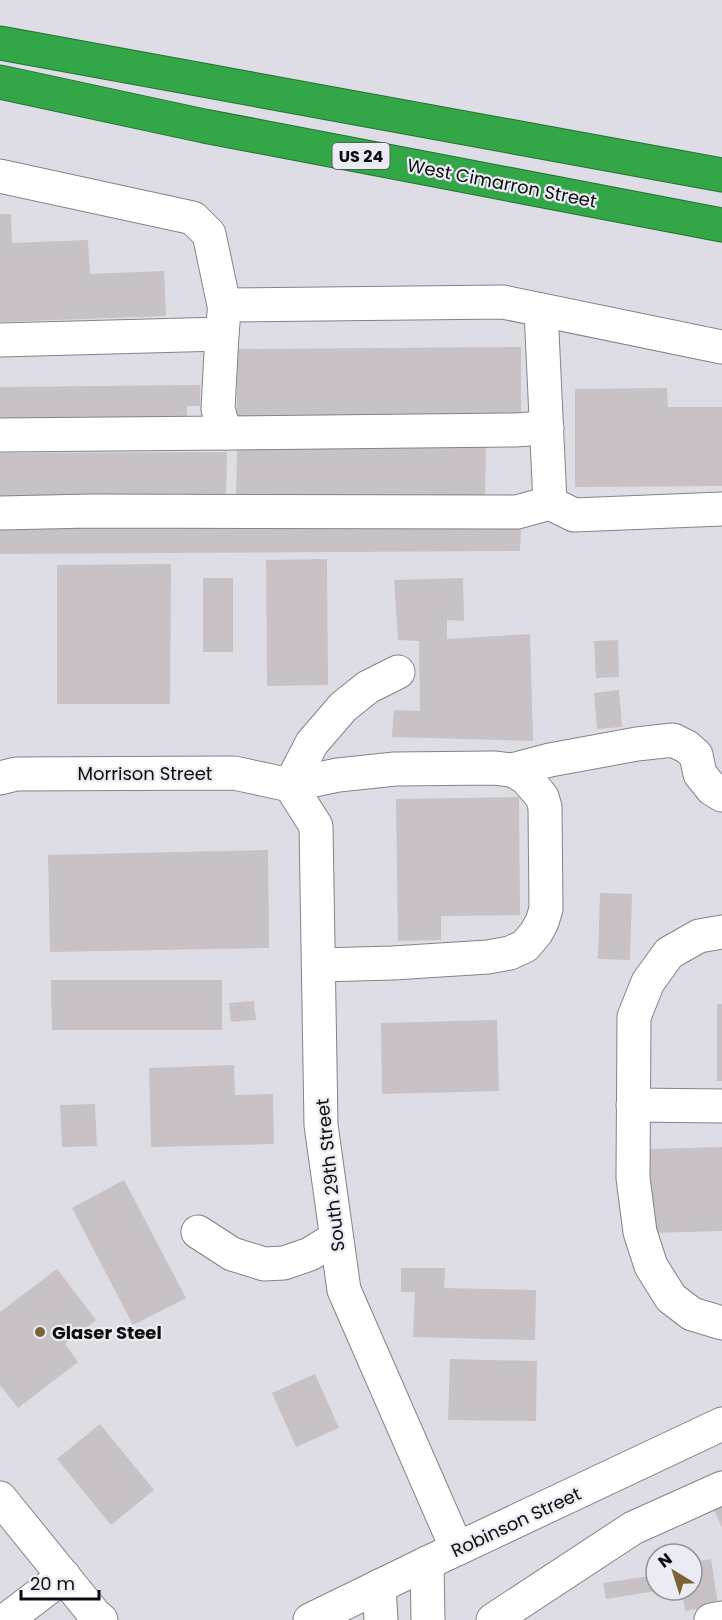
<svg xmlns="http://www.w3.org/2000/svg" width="722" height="1620" font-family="Poppins,sans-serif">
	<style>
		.building { fill: #c8c1c6 }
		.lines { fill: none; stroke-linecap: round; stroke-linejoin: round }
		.minor-casing { stroke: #83838a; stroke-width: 35 }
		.highway-casing { stroke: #267034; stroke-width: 35 }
		.minor { stroke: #fff; stroke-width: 33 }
		.highway { stroke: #33a648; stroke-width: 33 }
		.poi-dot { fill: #7a6434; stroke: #ebebf3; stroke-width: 2 }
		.labels { text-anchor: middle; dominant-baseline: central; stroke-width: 4.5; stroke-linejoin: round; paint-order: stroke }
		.shield { fill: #ebebf3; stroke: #505054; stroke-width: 1.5 }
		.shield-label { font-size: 16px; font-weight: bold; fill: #0d0d10 }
		.street-label { font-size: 18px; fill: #0d0d10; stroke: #ebebf3 }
		.poi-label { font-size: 18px; font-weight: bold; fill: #0d0d10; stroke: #ebebf3; text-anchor: start }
	</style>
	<rect width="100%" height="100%" fill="#dedde6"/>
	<g class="building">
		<path d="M0,214H11L12,243L88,240L90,274L164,271L166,316L0,322Z"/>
		<path d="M521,347V421L237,423V349Z"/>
		<path d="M200,385V406H187V423L0,424V387Z"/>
		<path d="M667,388L668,407H722V486L575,487V389Z"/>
		<path d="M237,447H486L485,498H236Z"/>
		<path d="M227,452L226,497L0,498V453Z"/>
		<path d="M521,526L520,551L0,554V528Z"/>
		<path d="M327,559L328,685L267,686L266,560Z"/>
		<path d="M171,564L170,704H57V565Z"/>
		<rect x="203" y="578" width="30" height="74"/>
		<path d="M463,578L464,621L447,620V639L530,634L533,741L392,737L394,710L420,711L419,641L398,640L394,580Z"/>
		<path d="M618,640L619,677L596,678L594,641Z"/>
		<path d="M619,690L622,727L597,729L594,693Z"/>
		<path d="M519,797L520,915L441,916V940L398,941L396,799Z"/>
		<path d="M268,850L269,948L50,952L48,855Z"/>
		<path d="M600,893L632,894L630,960L598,959Z"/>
		<path d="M51,980H222V1030H52Z"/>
		<path d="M254,1001L256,1020L231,1022L229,1003Z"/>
		<rect x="717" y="1004" width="5" height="77"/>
		<path d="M497,1020L499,1091L382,1094L381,1023Z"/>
		<path d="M234,1065L235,1095L273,1094L274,1144L151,1147L149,1068Z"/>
		<path d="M95,1104L97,1146L62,1147L60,1105Z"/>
		<path d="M722,1147V1231L650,1233L649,1149Z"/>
		<path d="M124,1180L186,1298L133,1325L72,1208Z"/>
		<path d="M401,1268H445L444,1288L536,1290L535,1340L413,1337L415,1292H401Z"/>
		<path d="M57,1269L96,1320L65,1344L78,1362L18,1408L0,1385V1312Z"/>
		<path d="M450,1359L537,1361L536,1421L448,1420Z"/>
		<path d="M315,1374L339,1428L296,1447L272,1393Z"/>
		<path d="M100,1424L154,1490L111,1525L57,1459Z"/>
		<path d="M722,1506V1528L714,1510Z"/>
		<path d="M711,1559L718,1605L685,1611L682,1590H692V1562Z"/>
		<path d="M656,1575V1591L606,1599L603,1583Z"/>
	</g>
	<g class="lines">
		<defs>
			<g id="minor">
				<path d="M0,176L193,218L209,234L224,305L503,302L722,347"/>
				<path d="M541,310L550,503L574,515L722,509"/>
				<path d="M222,334L218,409L225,433L514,430L547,428"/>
				<path d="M0,340L222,334L224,312"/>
				<path d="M0,435L225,433"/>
				<path d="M0,513L91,511L517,512L550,503"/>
				<path d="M512,770L550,760L637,744L673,740L687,747L696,755L700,774L712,789L722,795"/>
				<path d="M0,778L16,774L234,773L290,785L338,775L395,769L494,768L512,770L526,778L542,797L545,807L546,909L542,922L536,933L525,946L510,953L488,957L393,963L319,965"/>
				<path d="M290,785L316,826L321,1125L344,1290L457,1549"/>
				<path d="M290,785L312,743L343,707L368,687L398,672"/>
				<path d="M722,932L699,936L669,953L648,982L634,1017L633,1178L640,1232L651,1266L671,1298L692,1314L722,1323"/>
				<path d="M633,1105L722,1106"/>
				<path d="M198,1232L232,1254L264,1264L284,1263L310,1254L336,1238"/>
				<path d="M0,1498L95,1615L101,1620"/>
				<path d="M427,1563L428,1620"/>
				<path d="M379,1586L381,1620"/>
				<path d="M6,1620L64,1576"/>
				<path d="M310,1620L427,1563L722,1424"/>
				<path d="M493,1620L633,1528L722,1488"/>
				<path d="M711,1620L722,1618"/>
			</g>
			<g id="highway">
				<path d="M0,43L722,175"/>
				<path d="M0,82L204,126L722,225"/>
			</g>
		</defs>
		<use href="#minor" class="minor-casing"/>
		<use href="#highway" class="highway-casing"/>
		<use href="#minor" class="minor"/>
		<use href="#highway" class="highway"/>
	</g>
	<circle class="poi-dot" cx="40" cy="1332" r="6"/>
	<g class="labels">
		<rect class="shield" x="332.5" y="143" width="57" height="26" rx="4.5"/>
		<g class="shield-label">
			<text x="361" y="156">US 24</text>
		</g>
		<g class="street-label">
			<text transform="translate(502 183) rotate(11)">West Cimarron Street</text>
			<text x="145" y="773">Morrison Street</text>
			<text transform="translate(330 1175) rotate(-96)">South 29th Street</text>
			<text transform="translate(516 1522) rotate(-25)">Robinson Street</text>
		</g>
		<g class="poi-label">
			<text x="52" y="1332">Glaser Steel</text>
		</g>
	</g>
	<g transform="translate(674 1572) rotate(322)"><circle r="28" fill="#ebebf3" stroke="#929298" stroke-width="1.5"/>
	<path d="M0-4.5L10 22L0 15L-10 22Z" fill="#7a6434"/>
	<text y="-9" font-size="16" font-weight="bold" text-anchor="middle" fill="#0d0d10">N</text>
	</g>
	<path d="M21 1590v9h78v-9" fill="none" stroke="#0d0d10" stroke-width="3"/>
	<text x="30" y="1590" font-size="18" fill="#0d0d10" stroke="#ebebf3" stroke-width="4.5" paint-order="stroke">20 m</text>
</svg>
